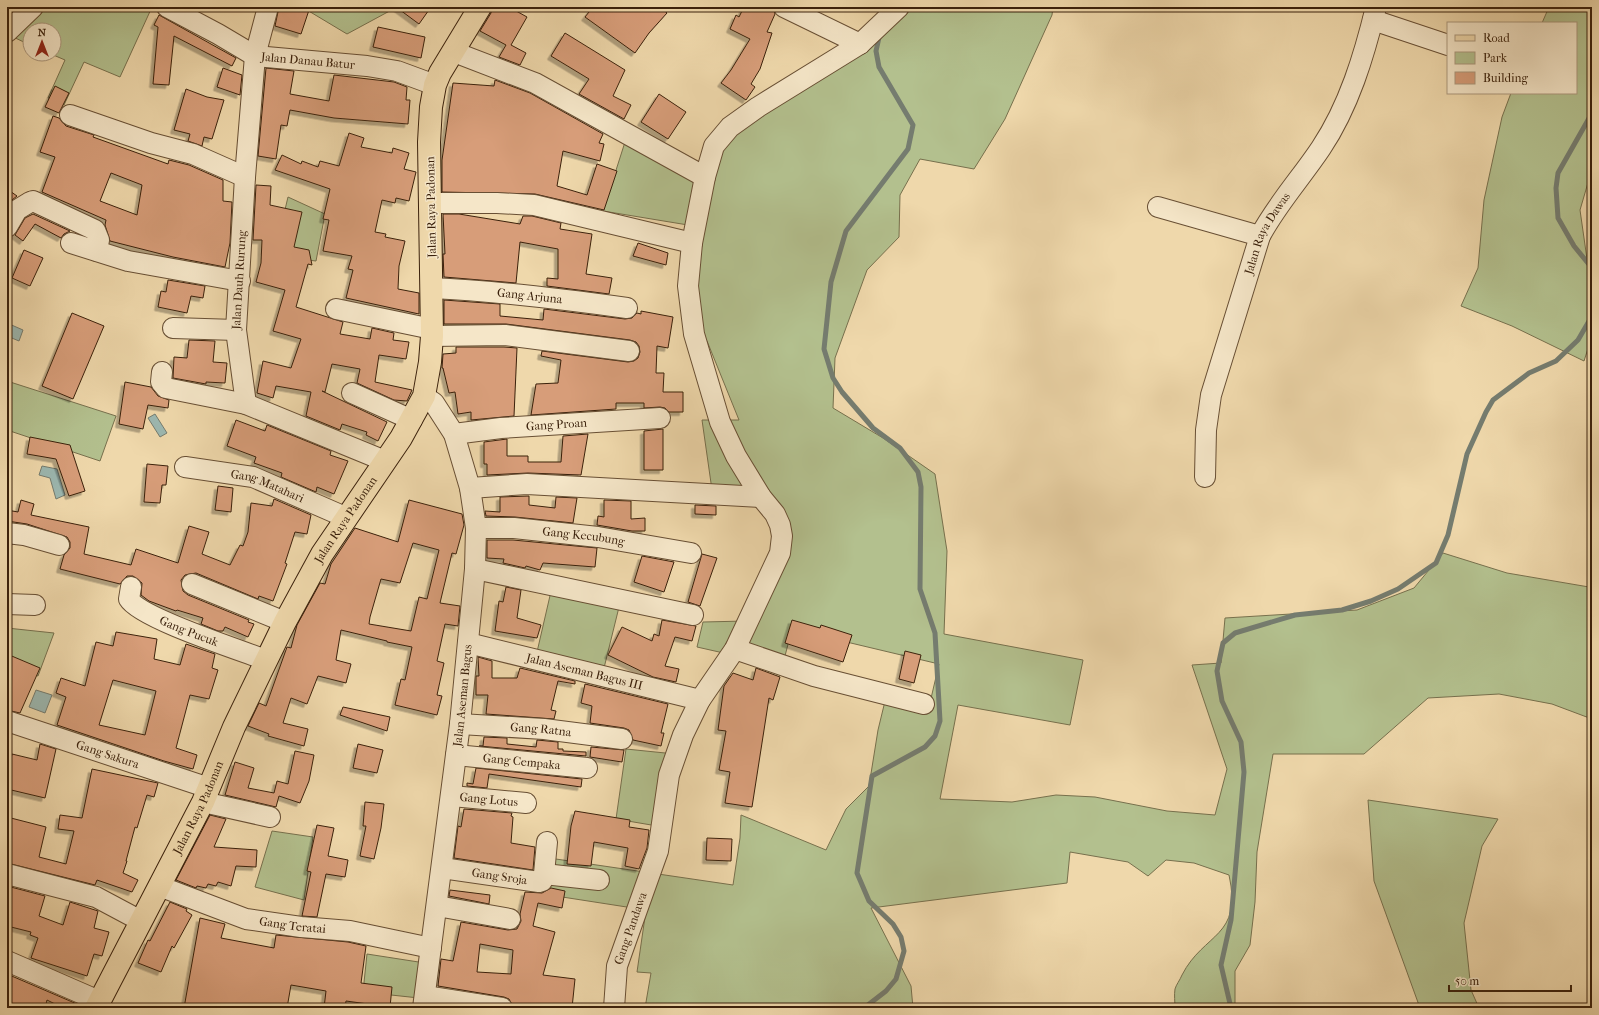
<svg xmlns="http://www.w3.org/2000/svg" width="1599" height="1015" font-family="'IM FELL French Canon',serif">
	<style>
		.green { fill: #b3c08e; stroke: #77704d }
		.water { fill: #9cb8b1; stroke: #757c6f }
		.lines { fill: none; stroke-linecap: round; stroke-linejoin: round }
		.stream { stroke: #757c6f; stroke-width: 5 }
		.building { fill: #d79d79; stroke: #3b210c; fill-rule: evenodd; filter: url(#shadow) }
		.minor-casing { stroke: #684f34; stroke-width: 22 }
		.major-casing { stroke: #3b210c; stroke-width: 24 }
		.minor { stroke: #f5e6c8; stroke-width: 20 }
		.major { stroke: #efd8ab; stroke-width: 22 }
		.labels { text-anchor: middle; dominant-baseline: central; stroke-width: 3; stroke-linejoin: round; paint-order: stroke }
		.street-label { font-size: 12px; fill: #3b210c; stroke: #f5e6c8 }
	</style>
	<defs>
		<filter id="shadow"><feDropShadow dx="-3.5" dy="3.5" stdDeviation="0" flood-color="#0004"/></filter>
	</defs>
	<rect width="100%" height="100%" fill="#efd8ab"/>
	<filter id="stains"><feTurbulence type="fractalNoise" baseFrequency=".005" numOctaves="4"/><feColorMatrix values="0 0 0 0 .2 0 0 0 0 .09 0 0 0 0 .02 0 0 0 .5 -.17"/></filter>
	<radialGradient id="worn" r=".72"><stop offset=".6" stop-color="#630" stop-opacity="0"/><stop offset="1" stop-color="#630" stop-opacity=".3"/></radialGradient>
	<g class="green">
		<path d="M7,7H152L120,77L84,62L64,105L48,98L65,60L51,54H54V30H30V45L7,34Z"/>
		<path d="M302,7H397L347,34Z"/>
		<path d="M903,7H1053L1052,15L1005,119L974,169L920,159L900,195L899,237L867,270L835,358L833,408L883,438L935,474L947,551L944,634L1083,660L1070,725L958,705L940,799L1012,802L1056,795L1095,797L1167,811L1215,815L1227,769L1192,665L1221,663L1225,618L1357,610L1414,588L1443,553L1507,573L1589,587L1592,598V719L1552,704L1499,694L1428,698L1364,754H1273L1257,852L1255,902L1250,945L1235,971V1008H1175C1175,1002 1174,995 1175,989C1176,985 1180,980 1182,975C1204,932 1243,938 1229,875L1194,863L1166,860L1148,876L1128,862L1070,852L1067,883L871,908L911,986L913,1008H645L651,973L637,972L646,910L543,894L549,858L733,885L740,838L741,815L826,850L846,809L869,786L878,730L886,697L929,707L939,664L792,629L780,675L728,654L697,647L703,622L746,621L778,577L780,521L747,495L712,490L702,420H739L707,341L691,323L688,225L603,211L625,142L701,174L755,109Z"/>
		<path d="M1549,7H1592V169L1580,210L1588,266L1592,277V336L1584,361L1512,326L1461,306L1478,268L1484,200L1502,117L1511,93H1576V23H1542Z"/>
		<path d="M288,197L325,214L316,261L274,256Z"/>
		<path d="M7,381L116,416L100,461L7,430Z"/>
		<path d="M552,587L620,603L604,668L537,652Z"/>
		<path d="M7,628L54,633L38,676L7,667Z"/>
		<path d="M626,749L675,754L663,827L616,819Z"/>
		<path d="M1368,800L1498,819L1482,846L1464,923L1471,990L1479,1008H1420L1374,881Z"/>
		<path d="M272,831L313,837L304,900L255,887Z"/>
		<path d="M367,954L425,963L419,998L363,992Z"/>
	</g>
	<g class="water">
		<path d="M7,323L23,330L19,341L7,336Z"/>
		<path d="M155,414L167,433L160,437L148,418Z"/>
		<path d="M42,466L57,469L65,495L56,499L50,478L39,475Z"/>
		<path d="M36,690L52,695L45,713L29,707Z"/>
	</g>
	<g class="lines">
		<g class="stream">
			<path d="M1592,113L1558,173L1556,188L1558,218L1574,246L1592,268"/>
			<path d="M864,1008L886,991L896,979L904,951L901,937L893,924L869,901L857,873L872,776L925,747L935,736L940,721L935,633L920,589L921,487L918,472L900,448L873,428L842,392L833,378L824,349L831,282L846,231L908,149L913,125L879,67L876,51L880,33"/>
			<path d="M1231,1008L1221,965L1231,920L1244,772L1241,742L1222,701L1217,671L1223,643L1235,633L1295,615L1342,610L1371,601L1398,589L1436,563L1448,535L1467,454L1486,412L1493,400L1529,373L1556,361L1578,340L1592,316"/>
		</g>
	</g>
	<g class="building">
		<path d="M279,7H310L301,34L275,26Z"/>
		<path d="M396,7H431L419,24Z"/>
		<path d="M492,7H509L527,17L511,45L526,53L520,65L499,57L506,45L480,31L491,13Z"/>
		<path d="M593,7H660L667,13L649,33L635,53L585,17Z"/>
		<path d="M744,7H773L775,14L767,32L772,33L760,69L751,84L755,87L746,100L721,83L731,70L750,39L730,29L736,15L739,17Z"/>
		<path d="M159,15L236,58L232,66L174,36L169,85L153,84L158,27L154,25Z"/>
		<path d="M378,27L425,37L421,58L373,47Z"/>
		<path d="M565,33L625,70L613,96L631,105L624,119L579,94L589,79L551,56Z"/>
		<path d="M223,68L242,75L240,95L217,87Z"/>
		<path d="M266,68L294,71L290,94L329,101L334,75L394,82L407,87L406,100H410L408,124L334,118L290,110L287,126L281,125L276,159L258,156Z"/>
		<path d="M495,80L530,93L603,134L599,143L604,144L600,161L563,151L557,186L587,195L597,164L617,171L604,210L535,194L442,192V160L453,83L494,86Z"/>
		<path d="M55,86L69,93L59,113L45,107Z"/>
		<path d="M186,89L207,97L224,100L212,139L204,137L202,146L188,141L190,134L174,130Z"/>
		<path d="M659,94L686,112L668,139L641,122Z"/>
		<path d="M53,116L59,118L66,126L94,135L93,137L168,164L169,160L189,165L223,180V201L232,202L230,243L225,267L173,257L110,241L105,225L106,220L42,192L55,157L40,152ZM111,173L142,185L137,215L100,201Z"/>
		<path d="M349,133L364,138L361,147L392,153L393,148L409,153L404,169L416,172L409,201L396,198L395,203L382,200L375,232L386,234L385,237L405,241L399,266L398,289L419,293V314L346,298L353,270L348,269L352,256L323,251L329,220L323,219L330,189L275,170L282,155L301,164L302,161L318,167L320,161L339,166Z"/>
		<path d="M256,185L271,186L270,205L302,212L294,247L309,250L312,265L308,264L296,307L343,322L340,334L370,339L372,328L394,333L393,340L409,342L406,359L379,355L375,382L412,390L407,401L394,400L357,383L360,369L332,364L325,392L322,391L387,422L378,441L366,435L367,432L342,424L340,430L306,416L311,392L276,386L273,398L257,393L263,361L291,368L301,339L273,331L285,290L256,282L261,263L262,240H253Z"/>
		<path d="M7,189L17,196L7,204Z"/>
		<path d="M33,214L70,231L64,234L61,238L35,224L23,241L15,235L25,218Z"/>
		<path d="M443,214H459L520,224L523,216H532L561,223L560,229L592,234L586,274L612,278L609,294L547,286V278L558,279V249L520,242L516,283L444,277L443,254H445Z"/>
		<path d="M638,243L668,253L666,265L633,256Z"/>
		<path d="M24,250L43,258L30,286L12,278Z"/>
		<path d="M168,280L205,286L203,298L191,296L187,313L158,307L161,291L166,292Z"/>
		<path d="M444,300L500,304V316L543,320L544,309L625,319L632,318L637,313L641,314V311L673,317L668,348L657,346L656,373H664L663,392H683V412H669L665,408L660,407L644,408V403H616V409L531,415L536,384L558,383L561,360L541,356L542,351L628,362L634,361L638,358L640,352L639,346L636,342L630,340L506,324H444Z"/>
		<path d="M72,313L104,326L73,399L42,386Z"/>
		<path d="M189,340L215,341L213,362L227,363L225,383L206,382V384L173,378L174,357L187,358Z"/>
		<path d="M456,347H504L517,348L514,416L471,420V412L458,414L455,392L449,393L443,368H442L443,354L456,353Z"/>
		<path d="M125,382L151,387L158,396L169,400L168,408L148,405L143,429L119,424Z"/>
		<path d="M236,420L265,431L267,425L331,451L330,455L348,461L334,494L317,487L316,492L281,477L282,473L254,463L256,457L227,446Z"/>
		<path d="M663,429V470H644V431Z"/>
		<path d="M588,434L581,475L528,473L487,475V464H484V442L507,439V456H528V462H561L563,436Z"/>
		<path d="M30,437L70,445L85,491L69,496L56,459L27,454Z"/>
		<path d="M147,464L168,466L166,485H162L160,503L144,502Z"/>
		<path d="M218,486L233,488L231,512L215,510Z"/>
		<path d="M529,496V505L555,508L556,497L577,498L573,523L515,517L486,516L485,511L500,512V497Z"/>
		<path d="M274,499L311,515L307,534L295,532L285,563L287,564L273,601L259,596L258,599L196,573L185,575L181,580L183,591L188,595L249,620L248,622L254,624L248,637L225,627L223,631H218L201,624L203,618L177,610L176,611L149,601L141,595L142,583L133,576H127L120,584L60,569L64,555L70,548V542L67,537L27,524L7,521V510L18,512L21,500L34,504L31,515L89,527L84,554L131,565L136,549L178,563L189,526L209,532L202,554L230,565L240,545L243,546L248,532L251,503L272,506Z"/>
		<path d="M409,500L462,514L464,525L456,554L452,553L440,603L460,606L458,626L445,624L437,661L444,663L437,695L442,696L437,715L395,705L401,679L405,680L412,647L387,642V641L341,630L336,660L351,664L346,683L318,676L307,704L291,698L283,723L308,729L304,746L268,736L269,734L248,726L259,703L266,706L287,647L291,648L297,625L320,583L325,584L331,564L355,528L398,542ZM413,543L439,550L427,599L419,597L411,631L369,624L370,617L381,579L400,583Z"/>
		<path d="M604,500L631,501V519L645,518V531H632L597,525L598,516L604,517Z"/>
		<path d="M695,505L716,506V515L695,514Z"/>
		<path d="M487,540H513L597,548L595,567L543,563L540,570L526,566L525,568L503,563L504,559L487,558Z"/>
		<path d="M702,554L717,558L700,606L688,602Z"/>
		<path d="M642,556L674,562L664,592L634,582Z"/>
		<path d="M506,587L521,590L517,618L541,625L537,638L495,631L499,601L503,602Z"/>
		<path d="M662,620L696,626L692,641L675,637L665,666L679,669L676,682L653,677L608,655L622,627L652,641L654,634L659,636Z"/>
		<path d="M792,620L820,628L821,625L852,635L843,662L785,643Z"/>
		<path d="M116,632L157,639L154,659L180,665L186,644L215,654L212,668L218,670L209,699L190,695L176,748L197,755L193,769L164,761L57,725L66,697L56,693L61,678L85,686L96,642L113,646ZM113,680L156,691L145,735L99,725Z"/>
		<path d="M905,651L921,655L914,683L899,679Z"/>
		<path d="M7,654L40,668L20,713L7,710Z"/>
		<path d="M478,657L492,661V678H517L520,668L575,681V684L558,681L551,710L556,711L554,719L486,714L488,695H476V676H479Z"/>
		<path d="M756,668L780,677L773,700L769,698L752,807L725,803L730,772L719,770L726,731L718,730L724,686L733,673L753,680Z"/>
		<path d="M585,684L668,704L661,733H664L661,746L633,740L629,730L624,728L590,723L592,706L581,703Z"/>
		<path d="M343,707L390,717L387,731L340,715Z"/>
		<path d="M484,737L507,738V744L536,747L537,740L558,742V749H563V751L586,752V756L479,746H483Z"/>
		<path d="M40,744L56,749L45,798L7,789V779L12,754L37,760Z"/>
		<path d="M358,744L383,750L377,773L353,768Z"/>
		<path d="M591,747L624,750L622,762L590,757Z"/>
		<path d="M295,751L314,755L309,781L300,803L279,796L276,807L225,795L235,762L254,768L248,788L274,793L277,781L288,784Z"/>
		<path d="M476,768L582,779L581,787L489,774L487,788L467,786V783L473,784Z"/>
		<path d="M92,769L158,783L154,797L147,795L137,828L135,827L126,861H127L123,873L138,880L132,892L97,880L95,885L7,863V817L46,827L39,857L66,864L74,831L58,829L60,815L82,818Z"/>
		<path d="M365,802L384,804L381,828L374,859L360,856L366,826H363Z"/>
		<path d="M464,809L512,813L511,816L513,817L511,843L535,847L533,870L454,858L458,826L461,827Z"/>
		<path d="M575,811L630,820L629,827L649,830L647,848L639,869L625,866L628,848L594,842L591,866L567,864L571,826Z"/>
		<path d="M210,815L226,819L214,847L257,850L256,867L236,866L231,886L218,882L216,886L208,884L206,888L197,886L196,888L176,880Z"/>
		<path d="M317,825L334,828L328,856L348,860L345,877L326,874L317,917L302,916L311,872L307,871Z"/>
		<path d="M707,838L732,839L731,861L706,860Z"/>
		<path d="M7,886L45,896L39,916L63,925L70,902L98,911L94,928L109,932L102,956L94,954L87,976L31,958L38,938L30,935L31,932L7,926Z"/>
		<path d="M551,888L565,891L562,908L538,903L533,926L555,932L543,975L575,979L572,1008L513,1007L509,999L504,997L438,986L441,959L453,961L461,922L508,930L517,929L521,921L520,914L525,892L542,893ZM480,944L513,950L511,974L477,972Z"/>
		<path d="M450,890L490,895L489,904L449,896Z"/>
		<path d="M170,902L187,909L186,911L192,915L174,948L172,946L161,972L138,963L148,940L150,941Z"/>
		<path d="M200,918L225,924L221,938L274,948L276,935L348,942L366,946L361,983L392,987L390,1007L346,1001L345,1008H324L326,991L291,985L287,1008H184Z"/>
		<path d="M7,974L84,1007V1008H63L47,1000L45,1008H7Z"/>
	</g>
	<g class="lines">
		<defs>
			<g id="minor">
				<path id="s1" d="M167,7L218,34L255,56L367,66L397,71L435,85"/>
				<path d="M784,7L860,44"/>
				<path d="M1373,20L1448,45"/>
				<path d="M7,32L33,7"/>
				<path d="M454,52L535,83L705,177"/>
				<path d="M70,115L151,143L193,154L245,177"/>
				<path d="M33,201L95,230L99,240L97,251"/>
				<path d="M431,203H497L534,205L692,243"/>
				<path d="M1158,207L1260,236"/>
				<path d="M7,227L17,210L30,202"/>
				<path d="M71,243L128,261L240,281"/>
				<path id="s2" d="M432,288C498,291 562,299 627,308"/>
				<path d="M336,309L432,329"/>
				<path d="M173,328L236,330"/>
				<path d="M432,336L505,335L629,351"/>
				<path d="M162,372L161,382L166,388L246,404L385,461"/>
				<path d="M352,393L412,420"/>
				<path id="s3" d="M246,404L236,330L245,177L255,56L268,7"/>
				<path id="s4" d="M454,434L501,428L660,418"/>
				<path id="s5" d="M185,467L253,477L345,517"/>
				<path id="s6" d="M1205,477L1206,430L1211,395L1260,236C1277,204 1301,178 1321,148C1349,106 1364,56 1376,7"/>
				<path d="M470,488L527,484L761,497"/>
				<path id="s7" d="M476,528H514L598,537L691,553"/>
				<path d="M7,533L24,535L59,545"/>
				<path d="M475,569L693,615"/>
				<path d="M192,584L285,622"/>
				<path id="s8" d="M131,587L129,599C140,618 240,650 266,660"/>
				<path d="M7,604L35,605"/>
				<path id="s9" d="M468,643L700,700"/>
				<path d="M735,649L814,676L924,704"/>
				<path id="s10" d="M7,721L209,788"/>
				<path id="s11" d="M460,724L544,729L622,739"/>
				<path id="s12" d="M456,755L587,768"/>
				<path id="s13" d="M452,796L526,803"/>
				<path d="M203,802L270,817"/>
				<path id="s14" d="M442,868L539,882L542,881L544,874L547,842"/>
				<path d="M7,874L96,897L141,921"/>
				<path d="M544,874L599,880"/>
				<path id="s15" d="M159,886L246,919L301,927L350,931L431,948"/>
				<path d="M437,906L510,919"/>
				<path d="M7,961L99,1001"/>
				<path d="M425,996L502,1008"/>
				<path id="s16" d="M423,1008L460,724L475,569L476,528L470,488L454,434L434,403L424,396"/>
				<path id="s17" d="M614,1008L617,966L658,851L669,775L683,735L700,700L735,649L780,553L782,536L780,525L775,514L761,497L736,456L720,422L694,334L688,286L692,243L705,177L714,146L730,127L758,107L860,44L899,7"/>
			</g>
			<g id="major">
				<path id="s18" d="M96,1008L203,802L234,727L285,622L322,554L401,438L424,396L430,362L432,336L429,142L431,107L435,85L440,73L480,7"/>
			</g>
		</defs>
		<use href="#minor" class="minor-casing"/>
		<use href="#major" class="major-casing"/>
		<use href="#minor" class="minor"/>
		<use href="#major" class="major"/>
	</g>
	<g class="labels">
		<g class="street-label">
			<text stroke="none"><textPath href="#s1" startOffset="154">Jalan Danau Batur</textPath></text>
			<text transform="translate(431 207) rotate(-91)">Jalan Raya Padonan</text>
			<text stroke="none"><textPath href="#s6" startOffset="254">Jalan Raya Dawas</textPath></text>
			<text stroke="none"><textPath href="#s3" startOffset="125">Jalan Dauh Rurung</textPath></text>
			<text stroke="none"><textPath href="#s2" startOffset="98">Gang Arjuna</textPath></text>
			<text stroke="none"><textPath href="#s4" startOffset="103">Gang Proan</textPath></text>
			<text stroke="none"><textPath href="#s5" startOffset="85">Gang Matahari</textPath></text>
			<text stroke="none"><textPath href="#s18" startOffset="549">Jalan Raya Padonan</textPath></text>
			<text stroke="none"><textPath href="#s7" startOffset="108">Gang Kecubung</textPath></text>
			<text stroke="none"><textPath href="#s8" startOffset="81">Gang Pucuk</textPath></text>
			<text stroke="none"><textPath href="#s9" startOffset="120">Jalan Aseman Bagus III</textPath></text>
			<text stroke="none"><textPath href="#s16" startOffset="315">Jalan Aseman Bagus</textPath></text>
			<text stroke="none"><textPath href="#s11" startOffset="81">Gang Ratna</textPath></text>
			<text stroke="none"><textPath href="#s10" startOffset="106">Gang Sakura</textPath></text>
			<text stroke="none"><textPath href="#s12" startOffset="66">Gang Cempaka</textPath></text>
			<text stroke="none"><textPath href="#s13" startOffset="37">Gang Lotus</textPath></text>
			<text stroke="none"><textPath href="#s18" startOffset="225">Jalan Raya Padonan</textPath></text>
			<text stroke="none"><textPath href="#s14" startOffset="58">Gang Sroja</textPath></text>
			<text stroke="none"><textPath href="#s15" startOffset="140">Gang Teratai</textPath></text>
			<text stroke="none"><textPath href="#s17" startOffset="82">Gang Pandawa</textPath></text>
		</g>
	</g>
	<rect width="1599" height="1015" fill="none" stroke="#efd8ab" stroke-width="24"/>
	<rect x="8" y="8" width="1583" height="999" fill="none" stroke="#3b210c" stroke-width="2"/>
	<rect x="12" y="12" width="1575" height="991" fill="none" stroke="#3b210c"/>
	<rect x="1447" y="22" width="130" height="72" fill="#f5e6c8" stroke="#ab977d"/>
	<rect x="1455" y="35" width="20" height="6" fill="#efd8ab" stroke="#ab977d"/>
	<text x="1483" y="42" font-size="12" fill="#3b210c">Road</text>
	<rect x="1455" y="52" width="20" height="12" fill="#b3c08e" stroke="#ab977d"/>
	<text x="1483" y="62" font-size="12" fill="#3b210c">Park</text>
	<rect x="1455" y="72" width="20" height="12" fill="#d79d79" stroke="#ab977d"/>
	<text x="1483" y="82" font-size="12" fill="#3b210c">Building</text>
	<g transform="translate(42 42)"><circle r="19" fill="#f5e6c8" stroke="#ab977d"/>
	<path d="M0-3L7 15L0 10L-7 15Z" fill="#8f2418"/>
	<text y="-6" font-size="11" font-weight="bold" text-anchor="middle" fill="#3b210c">N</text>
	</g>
	<path d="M1449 985v6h122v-6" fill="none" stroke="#3b210c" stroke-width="2"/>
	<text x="1455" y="985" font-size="12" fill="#3b210c" stroke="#f5e6c8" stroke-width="3" paint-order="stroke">50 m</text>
	<rect width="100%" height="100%" filter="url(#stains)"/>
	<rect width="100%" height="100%" fill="url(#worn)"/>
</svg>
